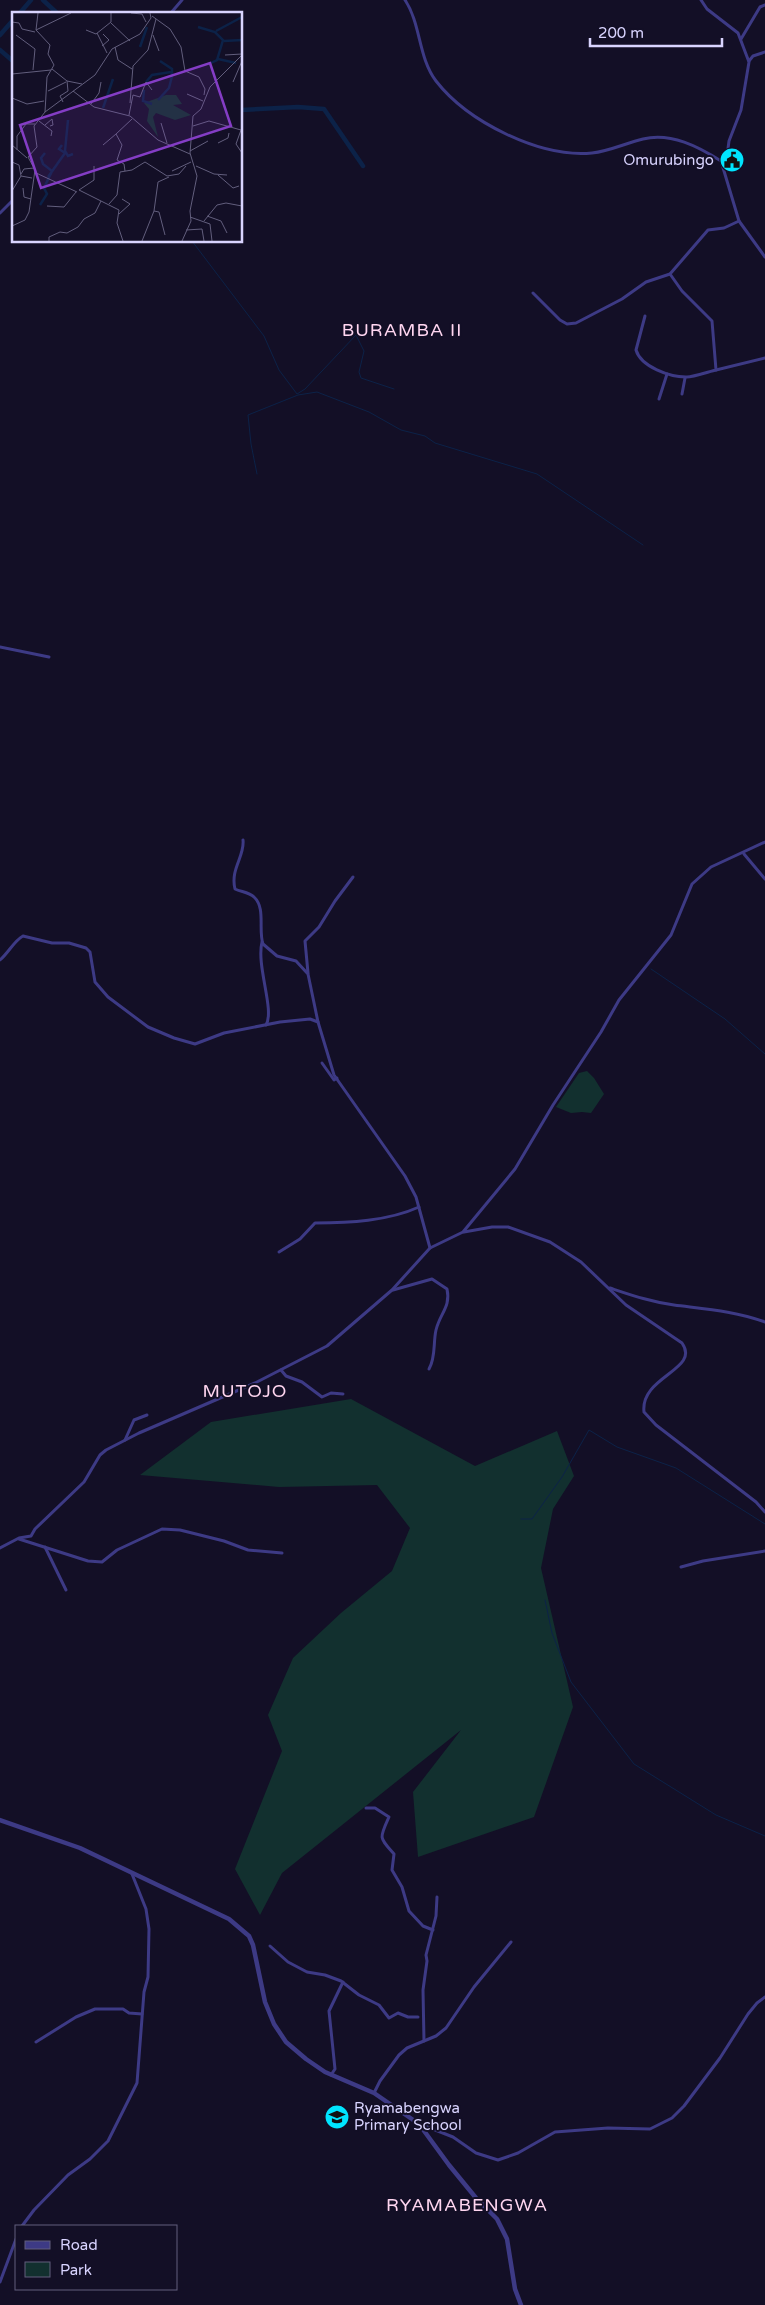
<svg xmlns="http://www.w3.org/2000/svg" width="765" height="2305" font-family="'Varela Round',sans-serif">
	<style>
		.green { fill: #12302f }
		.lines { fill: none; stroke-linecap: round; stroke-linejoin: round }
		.stream { stroke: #0c2248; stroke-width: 1 }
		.canal { stroke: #0c2248; stroke-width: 4.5 }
		.minor { stroke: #3d3a85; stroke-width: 3 }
		.tertiary { stroke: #3d3a85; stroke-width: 4.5 }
		.labels { text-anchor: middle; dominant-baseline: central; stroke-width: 4; stroke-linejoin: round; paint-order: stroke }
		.poi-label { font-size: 15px; fill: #d9d4ff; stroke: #130f26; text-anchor: end }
		.quarter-label { font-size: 18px; letter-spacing: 1px; fill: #ffd6f0; stroke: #130f26 }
		.inset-river { fill: none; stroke: #0c2248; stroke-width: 2.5 }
		.inset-road { fill: none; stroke: #625e7d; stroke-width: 1 }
		.view { fill: #843dc5; fill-opacity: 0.15; stroke: #843dc5; stroke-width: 2.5 }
		.inset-edge { fill: none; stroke: #d9d4ff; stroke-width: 2.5 }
	</style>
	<rect width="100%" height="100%" fill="#130f26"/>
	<g class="green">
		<path d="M587,1071L594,1078L604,1094L591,1113L582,1112L571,1113L556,1107L579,1073Z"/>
		<path d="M351,1399L475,1466L557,1431L574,1476L553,1509L541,1568L573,1707L534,1817L418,1857L413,1792L461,1730L282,1873L260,1915L235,1869L282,1751L268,1715L293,1658L341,1613L392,1571L410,1528L377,1485L279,1487L140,1475L211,1422Z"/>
	</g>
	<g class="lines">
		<g class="stream">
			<path d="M192,241L264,336L279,370L297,394L305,389L356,335L364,351L359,372L361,378L394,389"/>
			<path d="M257,474L251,444L248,415L298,395L317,392L369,412L401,430L425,436L435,443L537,474L643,545"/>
			<path d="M651,969L725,1019L765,1054"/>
			<path d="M521,1519H532L562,1477L589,1430L617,1447L676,1468L765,1524"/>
			<path d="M545,1600L552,1633L571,1682L634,1764L716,1815L765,1836"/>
		</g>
		<g class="canal">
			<path d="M43,0L58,14"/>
			<path d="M19,14L31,0"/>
			<path d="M0,35L14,19"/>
			<path d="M0,50L14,62"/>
			<path d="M241,110L298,107L324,109L363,166"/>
		</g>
		<g class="minor">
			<path d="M405,0C421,24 418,57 436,81C468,122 540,158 592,153C610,151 626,143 643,139C671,132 699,147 721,161L739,221L765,257"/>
			<path d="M701,0L707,9L738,33L749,62L741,110L729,141L727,156L721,161"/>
			<path d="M170,14L182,0"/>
			<path d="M741,39L760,7L765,5"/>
			<path d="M749,61L753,56L765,52"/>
			<path d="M0,213L14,199"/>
			<path d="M533,293L560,320L567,324L576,323L622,299L646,282L670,274L708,230L724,228L739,221"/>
			<path d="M645,316L636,350C641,367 670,377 686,377C690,378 711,371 716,370L712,321L682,291L670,274"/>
			<path d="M716,370L765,358"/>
			<path d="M682,394L685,378"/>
			<path d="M659,399L667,374"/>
			<path d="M0,647L49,657"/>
			<path d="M243,840C245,856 230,869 235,889C241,892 249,892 254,897C266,908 258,930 263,944L277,956L296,961L308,974L318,1022"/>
			<path d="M744,854L765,879"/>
			<path d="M262,942C256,966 275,1010 266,1025"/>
			<path d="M0,960C9,952 14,941 23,936L52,943H69L86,948L90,952L95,982L108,997L148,1027L174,1038L195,1044L224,1033L280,1022L310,1019L318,1022L334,1075L405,1176L416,1197L430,1248"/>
			<path d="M308,973L305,941L319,927L335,901L353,877"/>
			<path d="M322,1063L334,1080L337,1078"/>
			<path d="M464,1232L492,1227H508L550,1242L581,1262L626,1305L682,1343C701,1370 640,1376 644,1412L656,1425L756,1502L765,1512"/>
			<path d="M279,1252L300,1239L315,1223C349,1223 388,1221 419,1207"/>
			<path d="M610,1288C631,1295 651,1302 674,1305C705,1309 735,1311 765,1322"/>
			<path d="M393,1290L432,1279L447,1289C451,1307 440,1313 436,1330C433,1343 436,1357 429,1369"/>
			<path d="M281,1370L286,1376L302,1382L322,1397L331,1393L343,1394"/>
			<path d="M125,1440L134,1420L147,1415"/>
			<path d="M19,1539L88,1561L102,1562L117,1550L162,1529L180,1530L224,1541L248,1550L282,1553"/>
			<path d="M45,1547L66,1590"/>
			<path d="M0,1548L19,1538L31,1536L35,1529L84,1482L100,1455L106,1450L139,1433L255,1383L327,1346L392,1290L430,1248L463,1232L515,1169L553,1105L601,1032L619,1000L671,935L692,884L711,867L765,842"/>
			<path d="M681,1567L703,1561L765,1551"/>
			<path d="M366,1808H375L389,1817C379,1839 379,1837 394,1854L392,1870L402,1887L409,1911L423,1926L433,1930"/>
			<path d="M270,1946L288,1962L307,1972L325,1975L341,1981L359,1995L379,2005L389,2018L398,2013L408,2017H418"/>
			<path d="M424,2041L423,1990L427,1961L426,1955L436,1916L437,1897"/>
			<path d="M36,2042L76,2017L95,2009H123L129,2013L142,2014"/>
			<path d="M331,2075L335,2069L329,2011L343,1982"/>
			<path d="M374,2093L380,2081L399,2055L407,2048L436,2036L446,2028L474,1987L511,1942"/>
			<path d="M420,2124L453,2137L476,2153L498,2160L518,2153L555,2132L608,2128L650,2129L672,2118L684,2106L720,2058L748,2014L757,2003L765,1997"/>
			<path d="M22,2226L34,2210L68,2175L90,2159L108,2141L137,2083L144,1992L148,1977L149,1929L146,1909L132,1874"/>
			<path d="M0,2282L16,2239"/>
		</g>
		<path class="tertiary" d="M0,1820L80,1848L229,1919L249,1936L253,1945L265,2002L274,2024L286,2042L306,2059L325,2072L374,2093L419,2124L449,2165L476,2198L497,2219L507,2239L515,2289L521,2305"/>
	</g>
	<defs>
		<symbol id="civic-disc" viewBox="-11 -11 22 22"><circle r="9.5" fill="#00e5ff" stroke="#130f26"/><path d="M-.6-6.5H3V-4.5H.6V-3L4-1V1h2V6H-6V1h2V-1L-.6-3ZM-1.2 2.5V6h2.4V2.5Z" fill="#111"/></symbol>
		<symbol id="school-disc" viewBox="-11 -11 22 22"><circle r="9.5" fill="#00e5ff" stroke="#130f26"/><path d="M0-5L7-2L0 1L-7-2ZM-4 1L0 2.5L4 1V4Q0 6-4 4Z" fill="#111"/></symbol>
	</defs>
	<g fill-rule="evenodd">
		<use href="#civic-disc" x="718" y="146" width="28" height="28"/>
		<use href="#school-disc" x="323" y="2103" width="28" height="28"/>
	</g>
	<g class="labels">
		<g class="poi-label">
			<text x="714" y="160">Omurubingo</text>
			<text x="354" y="2108" text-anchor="start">Ryamabengwa<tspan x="354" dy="17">Primary School</tspan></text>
		</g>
		<g class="quarter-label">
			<text x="402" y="330">BURAMBA II</text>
			<text x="245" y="1391">MUTOJO</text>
			<text x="467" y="2205">RYAMABENGWA</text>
		</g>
	</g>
	<g transform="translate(12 12)">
		<rect width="230" height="230" fill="#130f26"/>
		<path d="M154,83H164L170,92L161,93L179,103L163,108L144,101L141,105L146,125L135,109L137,97L132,91Z" fill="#12302f"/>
		<path class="inset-river" d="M186,15L203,20L211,28L205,48L199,51M204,19L230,5M212,29L230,28M128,35L135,15M206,47L224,51M134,70L140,63L159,60M132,78L131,89L140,92M146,88L157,76L160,64V57L148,49M91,96L101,67M56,108L53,139L56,144L61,142M36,165L53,141L47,137L50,133M28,193L35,182L32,176L40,159L31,152L29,146L33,141"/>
		<path class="inset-road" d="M119,1L130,2L134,10M140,4L158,17L169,35L173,59L187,65L193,77L192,83M0,10L7,11L10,17L23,20M99,11L118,29M24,18L59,1M74,18L84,22L99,10V1M85,21L95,41M4,23L23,37L21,58M141,23L147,39M90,34L97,28L91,22M103,35L106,48L120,57M213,43L230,42M40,57L55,69M0,62L39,58M221,70L230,49M36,79L54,70M61,79L82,95L118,104L146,128L178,142M175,82L191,89M0,86L15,92L32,89M51,90L48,84L56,79L55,69L70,72M118,91L121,54L136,38L144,7M79,92L87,81L89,70M33,100L83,63L100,37L128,22L139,6L138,1M117,103L121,83L128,85L134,70L140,78M27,109L40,119L39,124M149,111L155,131M33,113L40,107L41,113L38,114M181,114L197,109L229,118M229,118L224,132L230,141M206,131L216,126L217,121M0,133L15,146M91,133L104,122M5,138V124L14,112H23M178,139L196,129M0,150L7,153L9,164M82,154V168L67,178L107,198L105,211L111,229M184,154L202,162L215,163M113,159L112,152L105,148L110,133L104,122L120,107M160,159L179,150M22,160L65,180M9,162L12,157L22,156M206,163L221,176L227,174M11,176L12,185L19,187M0,179L9,164L20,166M97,192L105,183L108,160L120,158L133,150L155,164L167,162L174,154M35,194L52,195L64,180M142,199L147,200L153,223M107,202L118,192L110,187M195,204L209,209L215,221M178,205L198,212L200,229M192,209L205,193L214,191L230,194M0,214L13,208L17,200L23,158L16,145L25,135L22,114L33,100L35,65L42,53L36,42L38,33L24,18L26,1M174,218L190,217L192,229M37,229V225L48,220L55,221L66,215L72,207L83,201L89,189M130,229L142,199L146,170L157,165M170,229L179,209L178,199L185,164L178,141L181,104L189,97L198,75L230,43"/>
		<path class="view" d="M198,51L219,114L29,176L8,113Z"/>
		<rect width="230" height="230" class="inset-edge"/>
	</g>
	<rect x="15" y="2225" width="162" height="65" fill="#130f26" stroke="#625e7d"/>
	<rect x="25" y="2241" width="25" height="8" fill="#3d3a85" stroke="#625e7d"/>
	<text x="60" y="2250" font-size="15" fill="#d9d4ff">Road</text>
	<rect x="25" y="2262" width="25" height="15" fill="#12302f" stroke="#625e7d"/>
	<text x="60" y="2275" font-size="15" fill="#d9d4ff">Park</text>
	<path d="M590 38v8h132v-8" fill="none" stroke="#d9d4ff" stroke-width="2.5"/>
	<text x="598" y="38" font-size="15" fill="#d9d4ff" stroke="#130f26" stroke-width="4" paint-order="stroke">200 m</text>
</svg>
